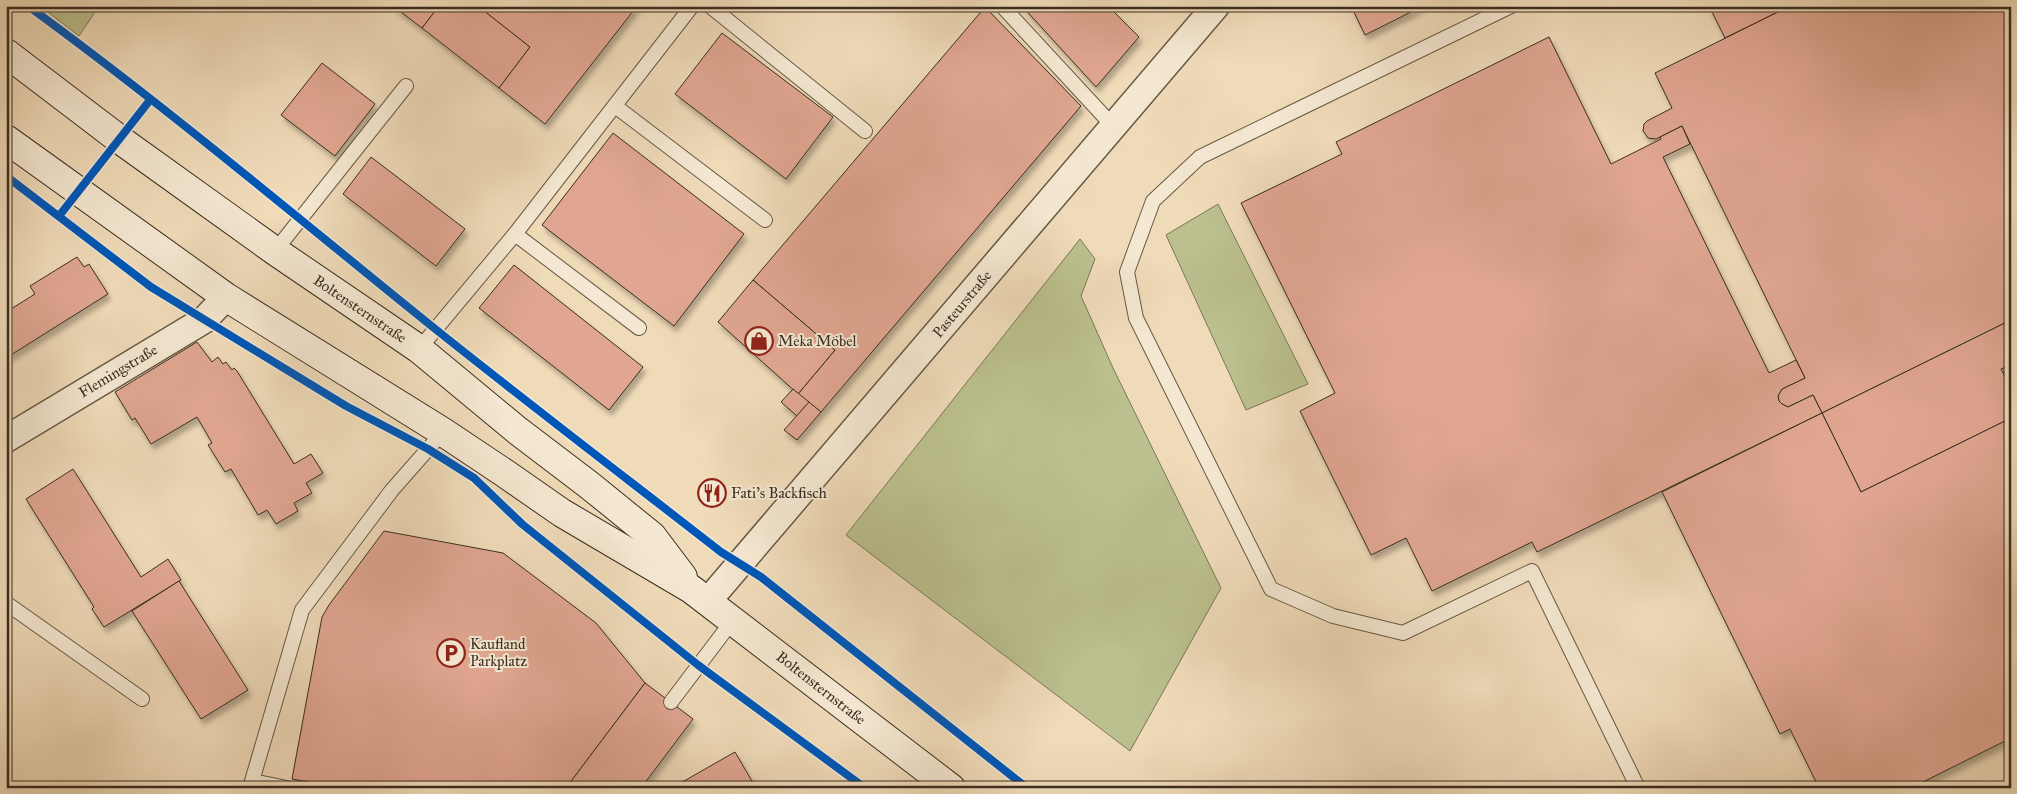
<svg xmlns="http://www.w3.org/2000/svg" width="2017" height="794" font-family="'IM FELL Great Primer',serif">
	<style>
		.green { fill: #bbc08e; stroke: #7a7758 }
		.building { fill: #e0a691; stroke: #392e21; filter: url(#shadow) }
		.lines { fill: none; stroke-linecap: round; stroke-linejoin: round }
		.lane-casing { stroke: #675947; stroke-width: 16 }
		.street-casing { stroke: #675947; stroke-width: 29 }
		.secondary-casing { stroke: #392e21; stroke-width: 30 }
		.lane { stroke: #f5e8d2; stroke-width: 14 }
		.street { stroke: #f5e8d2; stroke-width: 26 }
		.secondary { stroke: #f5e8d2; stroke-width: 28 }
		.cycleway-casing { stroke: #f5e8d2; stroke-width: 11 }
		.cycleway { stroke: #0057b8; stroke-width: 8 }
		.labels { text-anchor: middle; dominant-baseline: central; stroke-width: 4; stroke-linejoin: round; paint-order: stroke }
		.street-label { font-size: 15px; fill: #392e21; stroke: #f5e8d2 }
		.poi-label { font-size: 15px; fill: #392e21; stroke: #f5e8d2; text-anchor: start }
	</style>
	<defs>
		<filter id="shadow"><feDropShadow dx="3" dy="5.5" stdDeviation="2.5" flood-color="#0004"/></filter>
	</defs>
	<rect width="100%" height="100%" fill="#f0dbb9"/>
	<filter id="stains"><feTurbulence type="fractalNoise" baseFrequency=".004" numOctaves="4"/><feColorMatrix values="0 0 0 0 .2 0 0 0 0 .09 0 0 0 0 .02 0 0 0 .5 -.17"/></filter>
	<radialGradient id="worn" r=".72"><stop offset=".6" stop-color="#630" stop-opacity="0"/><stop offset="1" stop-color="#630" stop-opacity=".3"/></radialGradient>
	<g class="green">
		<path d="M40,6H99L79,36Z"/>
		<path d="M1218,204L1308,384L1246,410L1166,235Z"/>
		<path d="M1080,239L1095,259L1081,296L1113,368L1221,588L1130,751L846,535Z"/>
	</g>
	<g class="building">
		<path d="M393,6H439L422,28Z"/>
		<path d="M439,6H478L530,47L499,88L422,28Z"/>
		<path d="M478,6H637L545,124L499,88L530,47Z"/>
		<path d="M1022,6H1108L1139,37L1096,87Z"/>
		<path d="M1351,6H1423L1365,35Z"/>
		<path d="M1709,6H1790L1725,38Z"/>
		<path d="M1790,6H2011V320L1822,413L1813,395L1788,407L1782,404L1779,401L1778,396L1782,389L1805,378L1682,126L1656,139L1648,138L1643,131L1644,124L1647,121L1672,108L1655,73Z"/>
		<path d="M985,7L1081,106L821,412L798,394L835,350L753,280Z"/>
		<path d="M722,33L833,117L786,179L675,94Z"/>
		<path d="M1549,37L1611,164L1661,139L1660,137L1682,126L1690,144L1663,157L1769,373L1796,360L1805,378L1782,389L1778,396L1779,401L1782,404L1788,407L1813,395L1822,413L1537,552L1532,542L1432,591L1406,538L1371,555L1300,411L1335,393L1241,203L1342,154L1336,142Z"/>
		<path d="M322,63L375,104L335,156L281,115Z"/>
		<path d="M613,133L744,234L674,326L542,225Z"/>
		<path d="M371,157L465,229L436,266L343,194Z"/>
		<path d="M77,257L84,267L89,264L108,294L6,358V312L35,294L30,286Z"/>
		<path d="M514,265L643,367L609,410L479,308Z"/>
		<path d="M753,280L835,350L798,394L718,322Z"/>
		<path d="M2011,320V365L2001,369L2011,388V418L1861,492L1822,413Z"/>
		<path d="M197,342L212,362L218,357L223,364L226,362L232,370L234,368L237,371L294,464L311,454L323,473L306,483L312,493L294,503L298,511L276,524L267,510L258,515L231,469L225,472L208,445L212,443L197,417L151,444L135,418L132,420L115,392Z"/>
		<path d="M793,389L809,402L797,416L781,402Z"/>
		<path d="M809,402L821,412L797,440L784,430Z"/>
		<path d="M1822,413L1861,492L2011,418V738L1911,788H1819L1790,729L1780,734L1662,492Z"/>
		<path d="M73,469L141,577L168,559L181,580L104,627L92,609L94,607L26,499Z"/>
		<path d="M384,531L503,553L596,623L645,683L566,788H341L292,779L322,617L329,605Z"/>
		<path d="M179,581L248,690L201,719L132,611Z"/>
		<path d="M645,683L693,719L641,788H566Z"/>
		<path d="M735,752L756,788H678L677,785Z"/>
	</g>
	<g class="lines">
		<defs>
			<g id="lane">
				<path d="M710,6L865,131"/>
				<path d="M1002,6L1113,126"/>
				<path d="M1511,6L1200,157L1153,201L1127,272L1136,318L1271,589L1333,616L1403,633L1532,571L1638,788"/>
				<path d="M615,106L765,220"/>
				<path d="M515,234L639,328"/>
				<path d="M275,251L406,86"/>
				<path d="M419,349L515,234L692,6"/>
				<path d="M6,603L142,699"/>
				<path d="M671,702L733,620"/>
				<path d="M287,788L252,781L302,610L392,490L443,432"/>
			</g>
			<g id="street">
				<path d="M6,439L204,320L226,297"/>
				<path d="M708,601L1216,6"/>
			</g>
			<g id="secondary">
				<path d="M6,53L119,139L275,251L419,349L518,431L589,485L652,536L683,577"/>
				<path d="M6,139L226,297L443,432L503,472L562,513L691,589L951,788"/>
			</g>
		</defs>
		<use href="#lane" class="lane-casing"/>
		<use href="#street" class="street-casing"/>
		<use href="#secondary" class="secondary-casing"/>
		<use href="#lane" class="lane"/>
		<use href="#street" class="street"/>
		<use href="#secondary" class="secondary"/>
		<defs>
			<g id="cycleway">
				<path d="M28,6C168,108 300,220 434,328C529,404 626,478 721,552L761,577L1027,788"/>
				<path d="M6,176L151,287L346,406L428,449L474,478L522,524L698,665L865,788"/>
				<path d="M59,216L150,100"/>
			</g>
		</defs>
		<use href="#cycleway" class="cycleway-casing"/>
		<use href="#cycleway" class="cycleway"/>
	</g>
	<defs>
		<symbol id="shop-ring" viewBox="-11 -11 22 22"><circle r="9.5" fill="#f5e8d2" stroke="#8f2418" stroke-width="1.5"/><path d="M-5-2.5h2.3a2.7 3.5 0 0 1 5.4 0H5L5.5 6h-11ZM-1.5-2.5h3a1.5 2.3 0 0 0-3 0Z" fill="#8f2418"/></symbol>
		<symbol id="restaurant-ring" viewBox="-11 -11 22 22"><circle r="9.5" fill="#f5e8d2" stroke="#8f2418" stroke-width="1.5"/><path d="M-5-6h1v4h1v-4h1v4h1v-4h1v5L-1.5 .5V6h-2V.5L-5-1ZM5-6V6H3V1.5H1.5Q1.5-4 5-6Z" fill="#8f2418"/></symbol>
		<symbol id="parking-ring" viewBox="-11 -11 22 22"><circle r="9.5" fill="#f5e8d2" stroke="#8f2418" stroke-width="1.5"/><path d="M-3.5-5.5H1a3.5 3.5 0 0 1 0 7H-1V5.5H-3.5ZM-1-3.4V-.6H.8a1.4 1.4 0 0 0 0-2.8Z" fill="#8f2418"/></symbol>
	</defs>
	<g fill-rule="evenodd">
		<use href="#shop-ring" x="743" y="325" width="32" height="32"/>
		<use href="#restaurant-ring" x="696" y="477" width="32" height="32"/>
		<use href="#parking-ring" x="435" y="637" width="32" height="32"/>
	</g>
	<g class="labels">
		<g class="street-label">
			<text transform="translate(962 304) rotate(-50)">Pasteurstraße</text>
			<text transform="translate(360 309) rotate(34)">Boltensternstraße</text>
			<text transform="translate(118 371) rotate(-31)">Flemingstraße</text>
			<text transform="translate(821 688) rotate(38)">Boltensternstraße</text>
		</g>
		<g class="poi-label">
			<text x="778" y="341">Meka Möbel</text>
			<text x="731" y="493">Fati's Backfisch</text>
			<text x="470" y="644">Kaufland<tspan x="470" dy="17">Parkplatz</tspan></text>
		</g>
	</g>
	<rect width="2017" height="794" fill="none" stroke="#f0dbb9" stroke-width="25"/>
	<rect x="8" y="8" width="2002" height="779" fill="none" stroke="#392e21" stroke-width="2.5"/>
	<rect x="12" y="12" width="1992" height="769" fill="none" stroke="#392e21"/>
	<rect width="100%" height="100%" filter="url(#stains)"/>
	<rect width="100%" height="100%" fill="url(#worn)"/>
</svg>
